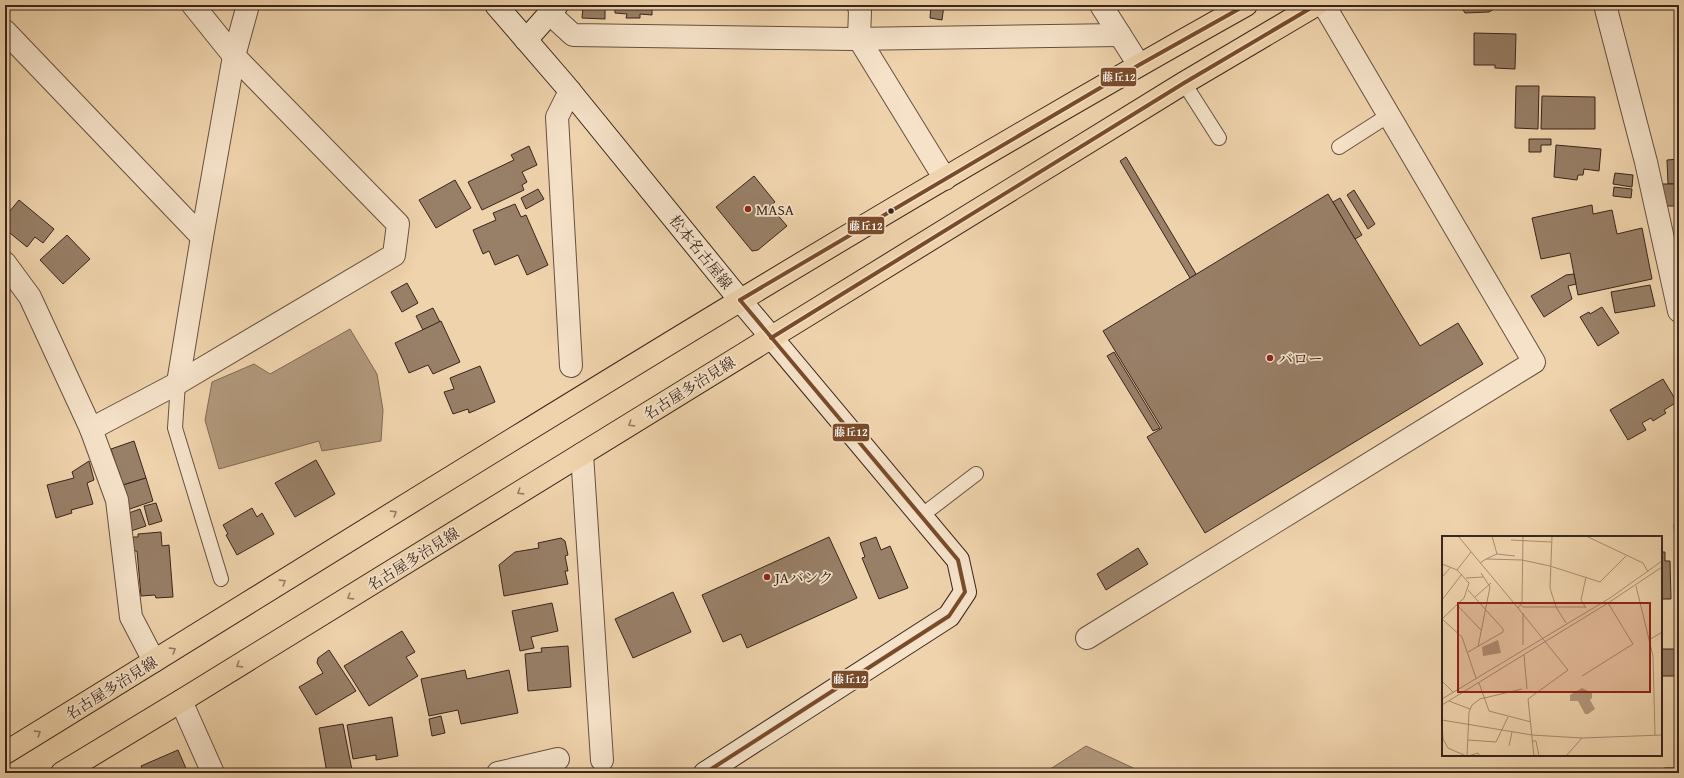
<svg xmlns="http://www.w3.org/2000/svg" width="1684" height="778" font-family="'Gentium Book Plus','Noto Serif JP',serif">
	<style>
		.water { fill: #b1987b; stroke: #816a55 }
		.building { fill: #987f67; stroke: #3a251d }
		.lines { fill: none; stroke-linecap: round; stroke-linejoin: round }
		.lane-casing { stroke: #675041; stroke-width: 16 }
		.street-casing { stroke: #675041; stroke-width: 24 }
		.secondary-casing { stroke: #3a251d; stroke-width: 24 }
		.primary-casing { stroke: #3a251d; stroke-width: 24 }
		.lane { stroke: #f5e2c9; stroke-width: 14 }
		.street { stroke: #f5e2c9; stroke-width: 22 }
		.secondary { stroke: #f5e2c9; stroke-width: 22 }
		.primary { stroke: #efd3ac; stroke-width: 22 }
		.bus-1-casing { stroke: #f5e2c9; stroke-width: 7 }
		.bus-1 { stroke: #7a4b2a; stroke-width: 4 }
		.oneway { stroke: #947c64 }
		.poi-dot { fill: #8f2418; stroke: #f5e2c9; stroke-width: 1.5 }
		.bus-dot { fill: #3a251d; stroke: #f5e2c9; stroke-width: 1.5 }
		.labels { text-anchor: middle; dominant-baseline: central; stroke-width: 3.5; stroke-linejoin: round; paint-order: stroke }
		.poi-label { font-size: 15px; fill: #3a251d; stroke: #f5e2c9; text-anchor: start }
		.street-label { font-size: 15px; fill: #3a251d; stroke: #f5e2c9 }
		.inset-road { fill: none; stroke: #a78d73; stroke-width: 1 }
		.view { fill: #8f2418; fill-opacity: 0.15; stroke: #8f2418; stroke-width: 2 }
		.inset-edge { fill: none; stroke: #3a251d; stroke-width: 2 }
		.line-badge { stroke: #f5e2c9; stroke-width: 1.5 }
		.badge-label { font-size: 11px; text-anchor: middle; font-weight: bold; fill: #fff }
	</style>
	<rect width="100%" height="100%" fill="#efd3ac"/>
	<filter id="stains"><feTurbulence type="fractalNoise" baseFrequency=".005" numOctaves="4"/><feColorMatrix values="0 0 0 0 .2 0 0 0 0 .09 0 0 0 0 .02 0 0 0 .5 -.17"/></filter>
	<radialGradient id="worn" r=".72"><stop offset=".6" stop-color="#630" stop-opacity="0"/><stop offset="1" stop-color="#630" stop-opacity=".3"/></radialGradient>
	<g class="water">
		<path d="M350,329L377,374L383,410L381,441L322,451L319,441L219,469L205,420L212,382L254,364L270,374Z"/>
		<path d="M1086,746L1144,773H1044Z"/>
	</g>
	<g class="building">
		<path d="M615,5H652V15L640,14V18H626L627,14L615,13Z"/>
		<path d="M931,5H944L942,20L930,18Z"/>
		<path d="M1460,5H1501L1489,12L1465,13Z"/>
		<path d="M583,7L605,8V19L582,18Z"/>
		<path d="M1474,33L1516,34L1515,69L1495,68V65H1474Z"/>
		<path d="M1516,86H1539L1538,129L1515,128Z"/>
		<path d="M1542,96L1595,97V129H1541Z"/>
		<path d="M1529,139H1551V145H1541V152H1529Z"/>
		<path d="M1556,145L1601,149L1599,171L1584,169L1583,175H1578L1577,180L1554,177Z"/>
		<path d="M529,146L537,165L522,172L527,182L522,185L524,190L482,210L468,182L514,160L511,155Z"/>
		<path d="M1126,157L1196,274L1190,278L1120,161Z"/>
		<path d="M1679,159V184H1668L1667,160Z"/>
		<path d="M1615,173L1633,175L1632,187L1613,184Z"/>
		<path d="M754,176L775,202L770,206L787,226L758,250L752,251L716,207Z"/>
		<path d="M455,180L471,208L436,228L419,200Z"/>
		<path d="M1661,184H1679V206H1667Z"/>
		<path d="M1614,187L1632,189L1631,198L1613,196Z"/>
		<path d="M538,189L544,199L526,209L521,198Z"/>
		<path d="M1354,190L1375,224L1368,229L1347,195Z"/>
		<path d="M1328,194L1420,346L1458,323L1483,364L1205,533L1147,437L1162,428L1103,331Z"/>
		<path d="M1340,198L1362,235L1355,239L1333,202Z"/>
		<path d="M19,200L54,229L43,243L35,237L27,247L5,229V217Z"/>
		<path d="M515,204L521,217L526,215L548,265L527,275L518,255L495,265L489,251L483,254L473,230L496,220L493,213Z"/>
		<path d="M1592,205L1593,214L1612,210L1617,234L1642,228L1652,279L1578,295L1570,253L1541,259L1532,218Z"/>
		<path d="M67,235L90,259L63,284L40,260Z"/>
		<path d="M1574,274L1576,284L1568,286L1572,299L1544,317L1531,296L1566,275Z"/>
		<path d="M407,283L418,303L402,312L391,292Z"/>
		<path d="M1650,285L1655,306L1615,313L1611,292Z"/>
		<path d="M1602,307L1619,333L1598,346L1580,317L1589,312L1590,314Z"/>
		<path d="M433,308L440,322L423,330L416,316Z"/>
		<path d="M441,321L460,362L433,374L428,365L409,373L395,343Z"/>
		<path d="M1114,352L1160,428L1153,431L1107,356Z"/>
		<path d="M480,366L495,402L469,413L468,409L453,414L444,392L454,389L450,378Z"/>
		<path d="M1663,379L1677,402L1664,410L1666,413L1653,421L1651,418L1642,423L1646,430L1628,440L1610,410Z"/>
		<path d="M134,441L146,478L123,485L111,449Z"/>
		<path d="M316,460L335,494L295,517L275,483Z"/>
		<path d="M89,461L94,480L87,483L93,504L71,510L72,513L56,518L47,485L74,478L72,472Z"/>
		<path d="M146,478L153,501L127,510L123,485Z"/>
		<path d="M156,503L162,521L149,525L144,506Z"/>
		<path d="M252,508L257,517L262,513L274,534L237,555L226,535L228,534L223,525Z"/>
		<path d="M140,509L146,526L131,531L126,514Z"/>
		<path d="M1679,524V564H1677L1674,525Z"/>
		<path d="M161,532L162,546L169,545L173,597L156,598L155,595L141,596L137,551H133L132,537H138V534Z"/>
		<path d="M829,537L857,598L747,648L741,634L723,642L702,595Z"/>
		<path d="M876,537L881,550L890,546L908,588L879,599L862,558L865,557L860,543Z"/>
		<path d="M561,538L565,541L568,555L565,556L568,571H565L568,584L504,596L499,565L515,552L539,548L538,543Z"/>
		<path d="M1138,548L1148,564L1106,590L1097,574Z"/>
		<path d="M1661,552H1665V561H1670L1671,599H1661Z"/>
		<path d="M1676,581H1679V601H1677Z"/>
		<path d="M673,592L691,632L633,658L615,619Z"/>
		<path d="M552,603L558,631L531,637L534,648L520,651L512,611Z"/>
		<path d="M402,631L415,652L406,657L418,676L369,706L344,666Z"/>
		<path d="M568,646L571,687L528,691L525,654L542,652L541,648Z"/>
		<rect x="1661" y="649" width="18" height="27"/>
		<path d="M329,650L356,691L316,715L299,687L323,673L317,663L318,658Z"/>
		<path d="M465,670L467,679L509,670L518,713L461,724L458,710L429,716L421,679Z"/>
		<path d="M441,716L445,733L432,736L429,719Z"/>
		<path d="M392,717L398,756L376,760V755L353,759L347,725Z"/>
		<path d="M343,724L352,770L339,773H327L319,728Z"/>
		<path d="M178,750L188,773H144L141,766Z"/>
		<rect x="1665" y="768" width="14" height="5"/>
	</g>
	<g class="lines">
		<defs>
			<g id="lane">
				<path d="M1184,83L1219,138"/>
				<path d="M1339,147L1389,115"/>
				<path d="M178,383L175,428L221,579"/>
				<path d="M921,516L976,474"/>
			</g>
			<g id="street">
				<path d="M858,5L860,10L859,39L945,179"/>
				<path d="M1101,5L1139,65"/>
				<path d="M1605,5L1646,162L1679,311"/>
				<path d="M550,14L573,35L852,39L1120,35"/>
				<path d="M5,31L202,237"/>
				<path d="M570,91L557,117L571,366"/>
				<path d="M5,263L30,297L91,429L117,500L131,617L154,661"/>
				<path d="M178,383L202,237L234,56L248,5"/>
				<path d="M91,429L178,383L394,255L398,224L234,56L193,5"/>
				<path d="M582,454L602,760"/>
				<path d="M1087,638L1534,362L1324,5"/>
				<path d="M181,701L213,773"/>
				<path d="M498,773L558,759"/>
			</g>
			<g id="secondary">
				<path d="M496,5L565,85L740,300L958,560L965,592L949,616L705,773"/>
				<path d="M526,40L557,5"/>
			</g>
			<g id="primary">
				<path d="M5,753C416,500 824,241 1246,5"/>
				<path d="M62,773L181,701L1184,83L1316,5"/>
			</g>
		</defs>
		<use href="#lane" class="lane-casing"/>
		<use href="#street" class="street-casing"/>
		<use href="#secondary" class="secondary-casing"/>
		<use href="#primary" class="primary-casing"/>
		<use href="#lane" class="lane"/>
		<use href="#street" class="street"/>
		<use href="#secondary" class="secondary"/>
		<use href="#primary" class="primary"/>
		<defs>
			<g id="bus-1">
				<path d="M740,300L1139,65L1246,5"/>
				<path d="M771,338L1184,83L1316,5"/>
				<path d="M705,773L949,616L965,592L958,560L740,300"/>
			</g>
		</defs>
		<use href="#bus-1" class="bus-1-casing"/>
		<use href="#bus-1" class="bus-1"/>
	</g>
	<defs><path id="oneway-chevron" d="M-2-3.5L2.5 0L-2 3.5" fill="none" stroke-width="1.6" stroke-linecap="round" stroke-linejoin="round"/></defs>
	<g class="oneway">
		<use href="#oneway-chevron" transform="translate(631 424) rotate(148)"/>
		<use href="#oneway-chevron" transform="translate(520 492) rotate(148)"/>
		<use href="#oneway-chevron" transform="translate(394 513) rotate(-32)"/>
		<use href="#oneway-chevron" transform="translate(283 582) rotate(-32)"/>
		<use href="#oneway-chevron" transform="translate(350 597) rotate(148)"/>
		<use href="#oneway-chevron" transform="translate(173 650) rotate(-32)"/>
		<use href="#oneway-chevron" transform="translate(239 665) rotate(148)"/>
		<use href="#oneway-chevron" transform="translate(38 733) rotate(-32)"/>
	</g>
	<g class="poi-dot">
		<circle cx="748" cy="209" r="4"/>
		<circle cx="1270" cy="358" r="4"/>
		<circle cx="767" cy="577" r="4"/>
	</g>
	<circle class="bus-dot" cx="891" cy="211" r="3.5"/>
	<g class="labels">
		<g class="poi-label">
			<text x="756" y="209">MASA</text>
			<text x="1278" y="358">バロー</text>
			<text x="775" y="577">JAバンク</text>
		</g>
		<g class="street-label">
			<text transform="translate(701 252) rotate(51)">松本名古屋線</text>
			<text transform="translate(689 388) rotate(-32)">名古屋多治見線</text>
			<text transform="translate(413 559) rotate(-32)">名古屋多治見線</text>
			<text transform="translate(111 688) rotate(-32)">名古屋多治見線</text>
		</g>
	</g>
	<g transform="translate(1442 536)">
		<rect width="220" height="220" fill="#efd3ac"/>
		<path d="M56,104L59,117L41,120L40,111ZM140,152L150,157V162L148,164L153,173L146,178H143L136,165H128V159Z" fill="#b1987b"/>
		<path class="inset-road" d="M16,0L76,72M50,0L55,18M81,0L80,67L76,72L126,134L86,163L92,220M110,0L108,52L114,71L124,87M144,0L201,27L206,36M69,4L109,6M44,23L55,18L73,20M38,27L44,23L80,24L108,30L158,46L184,20M0,28L15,34L27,47L22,62L0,83M15,34L29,16M0,41L9,31M144,41L139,64L144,72M24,42L41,41M194,50L211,120L213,199M26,54L61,93V96L26,116M33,61L49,47M0,64L20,38M15,69L39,94M79,69L81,71H143M81,77V109M0,83L20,101L34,142M207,104L220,96M36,111L48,51L39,37M82,119L85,153M140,140L191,108L166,67M0,145L11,156M37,147L47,175L89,186M0,163L168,62L220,25M7,165L28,173M0,169L166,67L220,31M0,184L1,203L6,212L24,220M0,184L90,199L140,202L220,199M26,204L54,206L66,181M91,205H94L97,220M67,210L70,196M25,220L27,176L30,169L38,163L80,153M26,220L36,217L38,220M124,220L140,202"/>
		<path class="view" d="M16,67H208V156H16Z"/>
		<rect width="220" height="220" class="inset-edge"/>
	</g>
	<g class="line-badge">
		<rect x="1100" y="67" width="37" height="20" rx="4" fill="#7a4b2a"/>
		<rect x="847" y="216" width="38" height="19" rx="4" fill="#7a4b2a"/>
		<rect x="832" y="423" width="38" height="19" rx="4" fill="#7a4b2a"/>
		<rect x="831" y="670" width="38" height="19" rx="4" fill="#7a4b2a"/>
	</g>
	<g class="badge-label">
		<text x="1119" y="81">藤丘12</text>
		<text x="866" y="230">藤丘12</text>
		<text x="851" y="436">藤丘12</text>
		<text x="850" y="683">藤丘12</text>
	</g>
	<rect width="1684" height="778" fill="none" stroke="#efd3ac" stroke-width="20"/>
	<rect x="6" y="6" width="1672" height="766" fill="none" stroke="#3a251d" stroke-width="2"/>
	<rect x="10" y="10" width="1664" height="758" fill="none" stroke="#3a251d"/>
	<rect width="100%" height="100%" filter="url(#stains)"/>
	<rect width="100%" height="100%" fill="url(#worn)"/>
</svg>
